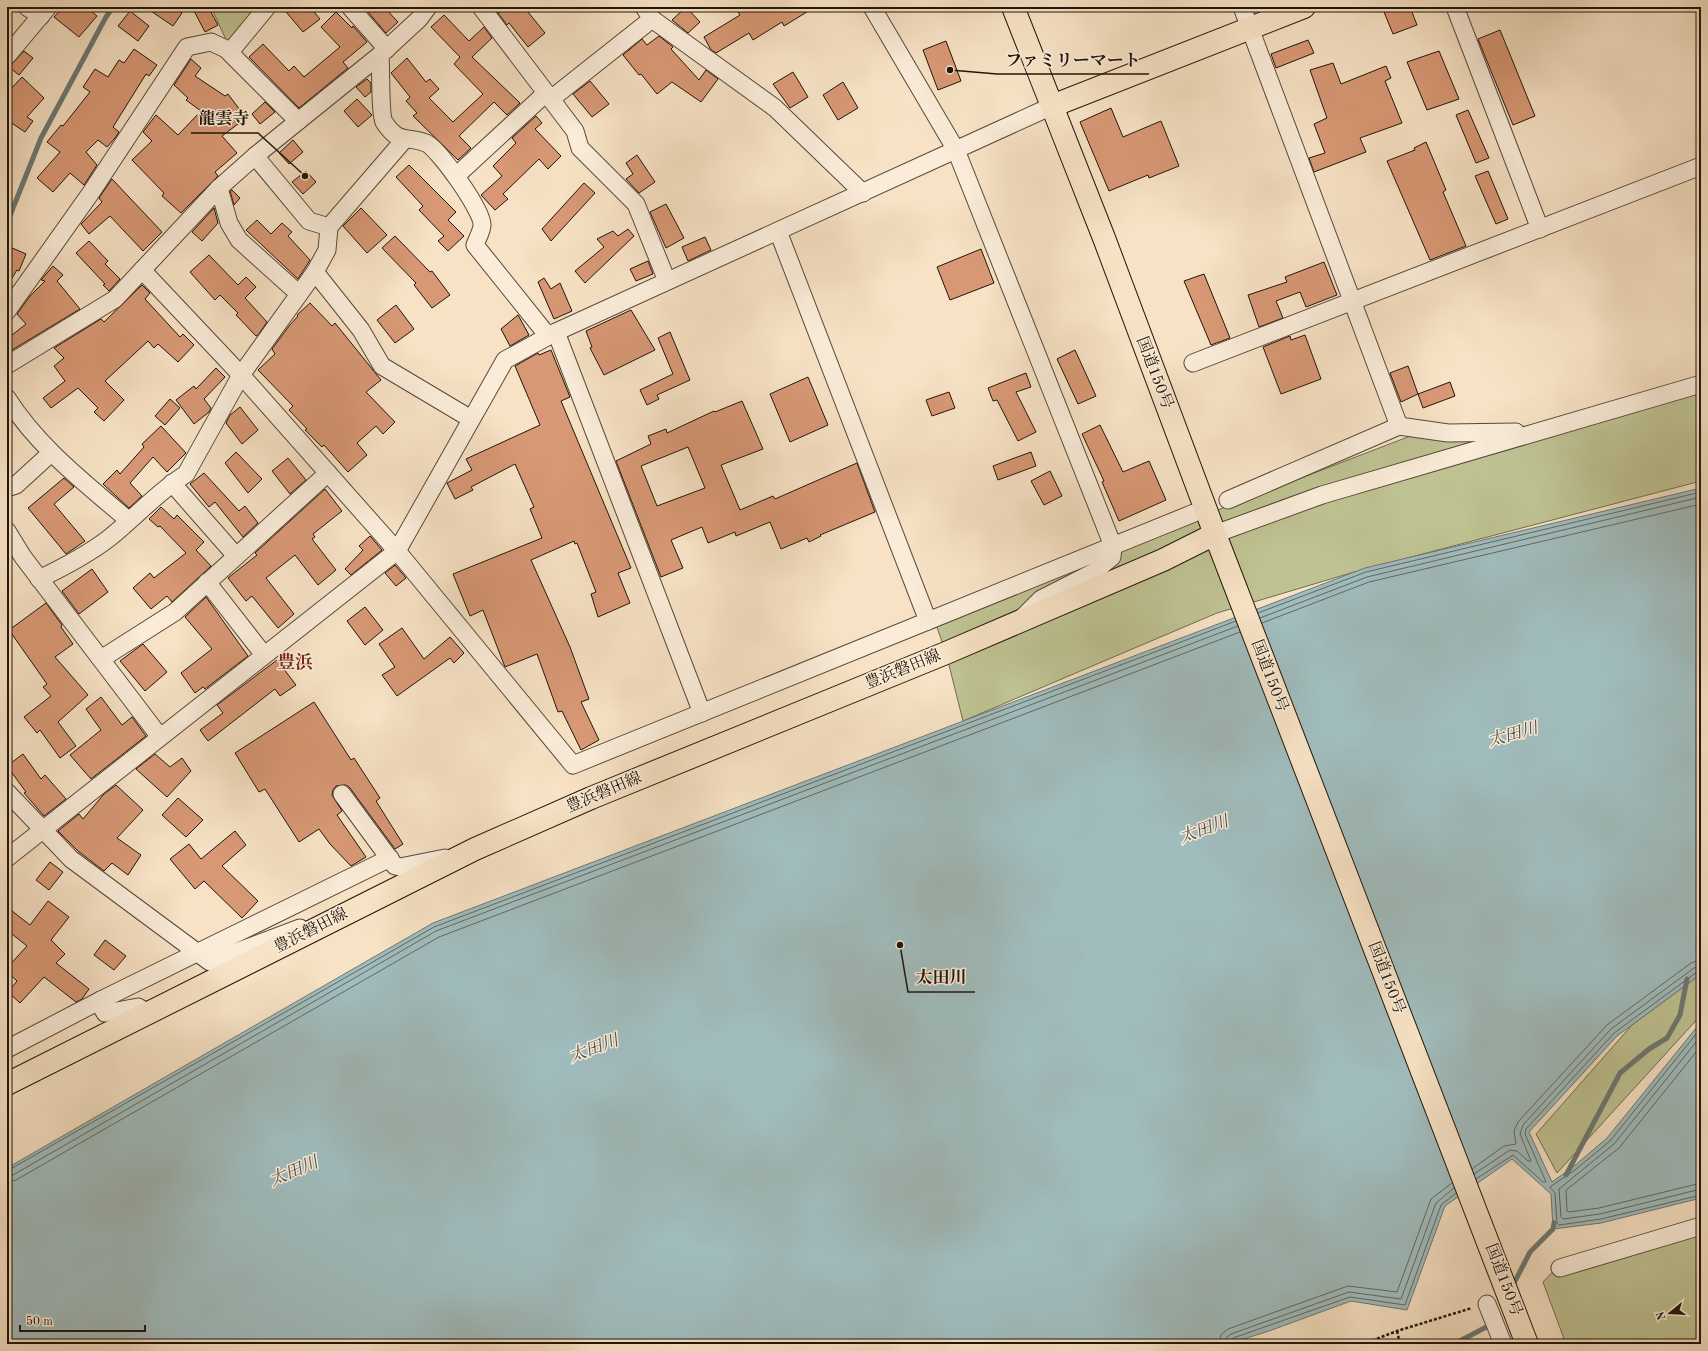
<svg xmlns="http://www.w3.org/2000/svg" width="1708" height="1351" font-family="'Old Standard TT','Noto Serif JP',serif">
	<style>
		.green { fill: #bfc393; stroke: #706c4e }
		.water { fill: #a0bcbd; stroke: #6d7975 }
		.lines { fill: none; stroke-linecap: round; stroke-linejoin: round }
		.shore { stroke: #606863; stroke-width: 1 }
		.stream { stroke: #6d7975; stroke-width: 5 }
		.building { fill: #d89875; stroke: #211509; fill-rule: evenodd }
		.minor-casing { stroke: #564838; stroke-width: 19 }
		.major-casing { stroke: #211509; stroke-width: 24 }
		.highway-casing { stroke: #211509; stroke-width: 24 }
		.path { stroke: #211509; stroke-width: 2.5; stroke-dasharray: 3 2; stroke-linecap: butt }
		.minor { stroke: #faecd9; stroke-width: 17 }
		.major { stroke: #f7e2c5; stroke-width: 22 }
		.highway { stroke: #f7e2c5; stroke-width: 22 }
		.labels { text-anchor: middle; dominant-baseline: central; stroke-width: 3; stroke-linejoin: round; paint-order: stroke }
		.street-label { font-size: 16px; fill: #211509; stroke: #faecd9 }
		.water-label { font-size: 17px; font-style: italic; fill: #4d4f48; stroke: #faecd9 }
		.quarter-label { font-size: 18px; font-weight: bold; fill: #7a1f14; stroke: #faecd9 }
		.leader { fill: none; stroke: #211509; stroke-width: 1.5 }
		.callout-dot { fill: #211509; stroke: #faecd9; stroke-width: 1.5 }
		.callout-label { font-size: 17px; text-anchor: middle; font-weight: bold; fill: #211509; stroke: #faecd9; stroke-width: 3; stroke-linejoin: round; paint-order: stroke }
	</style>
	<rect width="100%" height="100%" fill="#f7e2c5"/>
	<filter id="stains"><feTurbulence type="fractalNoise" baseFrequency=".005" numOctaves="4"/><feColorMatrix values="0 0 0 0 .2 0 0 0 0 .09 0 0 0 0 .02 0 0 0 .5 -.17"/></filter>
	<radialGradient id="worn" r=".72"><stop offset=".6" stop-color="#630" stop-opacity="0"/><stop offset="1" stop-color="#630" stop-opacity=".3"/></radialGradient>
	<g class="green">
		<path d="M211,7H260L228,44Z"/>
		<path d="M1701,384V481L1354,572L1217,613L963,721L946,653L934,619L1426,430L1547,429Z"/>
		<path d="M1701,974V1015L1557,1173L1536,1134L1632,1025Z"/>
		<path d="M1701,1217V1344H1566L1543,1282L1559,1265Z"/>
	</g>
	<path class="water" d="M1701,488V974L1617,1036L1529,1132L1552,1182L1573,1167L1607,1138L1701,1022V1198L1601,1223L1553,1229L1551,1194L1512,1159L1445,1206L1407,1310L1351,1301L1269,1331L1228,1344H7V1168L433,923L1365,568Z"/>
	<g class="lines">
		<g class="shore">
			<path d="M1258,613L1366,572L1701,492"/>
			<path d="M1260,618L1367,577L1701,497"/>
			<path d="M1262,623L1369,582L1701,504"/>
			<path d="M1701,1028L1610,1141L1575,1170L1550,1187L1555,1193L1557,1223L1559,1225L1601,1219L1701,1195"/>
			<path d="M1701,1036L1614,1144L1559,1189L1561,1217L1563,1219L1600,1214L1701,1189"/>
			<path d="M1701,1046L1619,1148L1566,1190L1567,1211L1569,1212L1599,1208L1701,1183"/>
			<path d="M1472,1169L1504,1146L1516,1144L1514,1131L1518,1122L1607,1025L1691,963L1701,960"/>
			<path d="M7,1171L434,927L1236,621"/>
			<path d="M1474,1174L1510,1150L1517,1151L1528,1161H1531L1520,1134L1523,1125L1611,1029L1694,968L1701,966"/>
			<path d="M7,1176L13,1175L436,931L1238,626"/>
			<path d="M1476,1179L1513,1155L1543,1182H1546L1525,1134L1526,1129L1614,1033L1697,972L1701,971"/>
			<path d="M7,1182L16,1180L439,937L1240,632"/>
			<path d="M1219,1344L1221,1335L1228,1329L1348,1286L1397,1292L1431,1199L1452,1183"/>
			<path d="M1225,1344L1226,1338L1231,1334L1349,1292L1401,1299L1436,1203L1454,1188"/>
			<path d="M1230,1344L1233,1338L1350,1297L1405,1305L1441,1205L1456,1193"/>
		</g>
		<g class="stream">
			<path d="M7,223L41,138L106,17L113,7"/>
			<path d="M1566,1175L1620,1073L1649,1049L1667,1038L1680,1015L1687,979"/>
			<path d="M1512,1287L1530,1252L1553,1229L1554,1223"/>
			<path d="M1454,1344L1492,1324"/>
		</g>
	</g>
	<g class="building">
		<path d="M63,7H87L97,16L79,37L54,17Z"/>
		<path d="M145,7H173L182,13L173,26Z"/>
		<path d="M192,7H208L218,25L205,32Z"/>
		<path d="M282,7H310L320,19L303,32Z"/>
		<path d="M373,7H384L398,22L386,33L368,12Z"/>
		<path d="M505,7H524L545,33L528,47L509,23L507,25L498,13Z"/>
		<path d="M686,7L700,22L688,33L672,20Z"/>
		<path d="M735,7H815L784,26L782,22L753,40L749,33L716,53L711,50L704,37L740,15Z"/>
		<path d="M1382,7H1410L1417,25L1393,34Z"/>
		<path d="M130,11L149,26L138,41L118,26Z"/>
		<path d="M336,12L352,28L353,26L367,42L343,62L348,68L299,108L249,57L263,44L289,71L294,66L304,77L340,47L321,27Z"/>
		<path d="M444,15L469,41L484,27L492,38L472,57L520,103L507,115L494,102L459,136L471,148L458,160L413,116L417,113L406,101L410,97L391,73L407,58L426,82L430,79L439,89L429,98L453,122L483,94L454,64L460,57L431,27Z"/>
		<path d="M1500,30L1535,116L1513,125L1478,39Z"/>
		<path d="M659,36L673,47L671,49L699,80L706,70L718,79L701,102L672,82L657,94L641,74L639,75L623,55L642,39L647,45Z"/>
		<path d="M1308,40L1314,53L1276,68L1271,54Z"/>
		<path d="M946,41L961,81L938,90L923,50Z"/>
		<path d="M134,49L157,65L149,76L146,74L113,127L119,132L115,138L107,147L98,140L86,152L97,165L84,185L70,173L53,192L37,178L60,152L47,142L61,125L63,126L90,92L83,87L95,69L108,77L119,60L124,63Z"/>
		<path d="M24,51L33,58L19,75L9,67Z"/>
		<path d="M1439,51L1459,99L1427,110L1407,62Z"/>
		<path d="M191,59L201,68L195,76L225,96L228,94L246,118L222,136L237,153L215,172L218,176L181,213L162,196L164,193L132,160L152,141L143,132L156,115L178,135L201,111L186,100L188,98L174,85Z"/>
		<path d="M1333,63L1341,84L1386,66L1391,78L1385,81L1402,123L1360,138L1366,152L1314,172L1309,158L1325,153L1314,124L1327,118L1310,70Z"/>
		<path d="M793,72L808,97L790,108L773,84Z"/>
		<path d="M22,77L44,98L27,117L33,121L25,132L7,120V93Z"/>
		<path d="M367,79L371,83V92L365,97L356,87Z"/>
		<path d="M590,81L609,104L592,117L573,94Z"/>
		<path d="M843,82L858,108L838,120L823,95Z"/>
		<path d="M357,99L372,115L358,127L344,111Z"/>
		<path d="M265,102L275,112L260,124L252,114Z"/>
		<path d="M1111,108L1123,137L1161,121L1179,166L1149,178L1148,175L1109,191L1080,122Z"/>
		<path d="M1468,110L1489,158L1476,163L1456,115Z"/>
		<path d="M536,116L542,123L535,129L561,156L548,169L539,159L503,194L508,199L495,210L481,195L502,176L493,166L516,143L512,138Z"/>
		<path d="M293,140L303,152L289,164L279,153Z"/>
		<path d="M1426,142L1446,190L1443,192L1466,246L1430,260L1387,161L1415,150L1414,148Z"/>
		<path d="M637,155L655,182L639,193L626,179L633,174L626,163Z"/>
		<path d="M409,165L456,212L448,220L464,236L448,251L438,241L444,236L419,210L423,206L396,177Z"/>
		<path d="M306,171L316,182L303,194L292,182Z"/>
		<path d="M1488,171L1508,219L1496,224L1475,176Z"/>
		<path d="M112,179L162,232L143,251L110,216L89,234L81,224L102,202L99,198Z"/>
		<path d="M584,183L595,193L551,241L542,229Z"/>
		<path d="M232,190L240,198L234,205L230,191Z"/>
		<path d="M666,204L684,238L666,248L650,212Z"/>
		<path d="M214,208L218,223L202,241L192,232Z"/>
		<path d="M361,208L387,235L367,253L343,226Z"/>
		<path d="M257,220L271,234L282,223L292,232L288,236L310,260L298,279L246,230Z"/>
		<path d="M628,229L634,236L585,283L575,271L604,247L597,239L613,231L618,236Z"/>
		<path d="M395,236L430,272L432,271L450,295L432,308L414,285L416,283L382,248Z"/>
		<path d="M705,237L711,250L688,261L682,247Z"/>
		<path d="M89,241L108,261L105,264L120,279L109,291L103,285L105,284L76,253Z"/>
		<path d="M10,247L26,254L19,271L17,270L7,286V254Z"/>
		<path d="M981,249L994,283L950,300L937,267Z"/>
		<path d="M209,255L238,285L246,277L256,287L245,298L267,322L258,335L256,336L236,315L238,313L220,295L215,300L190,272Z"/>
		<path d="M648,261L653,274L636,281L630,269Z"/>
		<path d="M1324,262L1337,295L1306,307L1300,292L1276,301L1283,318L1259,327L1248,295L1287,282L1285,277Z"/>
		<path d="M53,266L63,275L57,281L80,309L7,353V339L26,324L17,314L30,296L45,281L41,280Z"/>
		<path d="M1204,274L1230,338L1211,345L1184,281Z"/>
		<path d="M544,278L551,289L560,283L572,311L554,319L538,282Z"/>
		<path d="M142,285L150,293L145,299L180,337L183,334L194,345L178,362L158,344L154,348L148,341L105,381L124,400L104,421L94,412L98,408L78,388L51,408L43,398L65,381L54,366L64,358L54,348L101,319L104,322Z"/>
		<path d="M310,303L332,326L335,323L381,380L366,392L395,422L383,434L376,426L357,443L367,455L348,472L324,445L322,447L305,430L307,429L289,410L293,406L258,370L275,354L272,349L289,326L298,316L297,315Z"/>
		<path d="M396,305L414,329L395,343L377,320Z"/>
		<path d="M631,310L655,350L604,375L590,348L592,347L586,331Z"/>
		<path d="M518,315L529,335L510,346L501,329Z"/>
		<path d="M670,332L690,380L657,395L659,399L647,405L640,390L673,374L658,338Z"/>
		<path d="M1305,335L1321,379L1281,394L1263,347L1290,336L1291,340Z"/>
		<path d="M551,350L570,397L561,401L631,568L618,573L630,603L598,617L591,594L596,592L577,543L575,544L574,541L531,560L570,647L589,699L581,702L599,740L581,750L562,711L558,712L537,654L505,667L483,610L470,616L453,574L542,538L530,509L534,507L515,464L471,487L473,490L455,499L447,483L472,470L466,459L540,425L515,366L538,353L539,355Z"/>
		<path d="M1075,350L1096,396L1078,404L1057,359Z"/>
		<path d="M1408,366L1418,394L1401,402L1390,373Z"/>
		<path d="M216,368L225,377L204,399L211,408L209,412L194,424L176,400L194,386L196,389Z"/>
		<path d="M1026,373L1031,387L1016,392L1036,432L1018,441L997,400L993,401L988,388Z"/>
		<path d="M808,377L828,425L790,442L770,394Z"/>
		<path d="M1450,382L1455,396L1423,408L1418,394Z"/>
		<path d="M949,392L955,408L932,416L926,400Z"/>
		<path d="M170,399L180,408L165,425L155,416Z"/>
		<path d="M742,401L763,449L721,465L740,510L773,496L775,499L857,463L875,512L820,535L821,536L809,542L807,538L781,549L770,522L736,536L735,532L708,543L702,527L671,540L683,568L661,577L616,461L651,444L648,436L666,429L667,433L714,411L715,412ZM688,447L705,488L657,506L641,466Z"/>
		<path d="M240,407L258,430L242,444L226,423L230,415Z"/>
		<path d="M1100,425L1123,472L1149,461L1166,500L1119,521L1102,482L1104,481L1082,434Z"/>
		<path d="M161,426L186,453L167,472L153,457L130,483L142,496L129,508L103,484L117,470L120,474L144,447L142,444Z"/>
		<path d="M236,452L262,479L248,493L225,463Z"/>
		<path d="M1031,452L1036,466L998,480L993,466Z"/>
		<path d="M288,458L306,480L290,494L272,471Z"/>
		<path d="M1050,471L1062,496L1044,505L1031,481Z"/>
		<path d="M204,473L239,511L245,506L258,523L243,537L215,502L209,507L190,484Z"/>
		<path d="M64,478L74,487L54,504L85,541L66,554L28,508Z"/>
		<path d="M325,489L342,511L313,534L315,537L312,539L336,570L318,585L295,555L266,578L294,614L278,628L252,596L246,601L228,578L257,555L255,553Z"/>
		<path d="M161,507L174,519L177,515L204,542L196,550L211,566L172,602L167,596L151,609L133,588L150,573L154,578L186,553L160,526L158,527L149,519Z"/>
		<path d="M370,536L382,550L351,575L345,569L363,550L359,546Z"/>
		<path d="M395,565L406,578L396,586L385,573Z"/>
		<path d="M92,569L108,592L79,614L62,591Z"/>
		<path d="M206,597L248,656L205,689L203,687L195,693L181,673L212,649L185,617Z"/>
		<path d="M46,603L62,625L61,627L73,644L55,657L88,695L58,722L76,746L60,758L40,730L37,733L24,717L51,696L43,687L47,684L9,630Z"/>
		<path d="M365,607L383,630L365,645L347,621Z"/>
		<path d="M402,628L424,659L450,637L464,653L454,663L450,658L397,696L382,675L395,667L379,644Z"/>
		<path d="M143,644L167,672L145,691L120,661Z"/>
		<path d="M277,660L296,685L280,696L275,689L208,741L200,730L223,713L217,705Z"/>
		<path d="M101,697L122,725L132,717L146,736L91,779L70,755L101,730L86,709Z"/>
		<path d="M314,702L351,760L354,758L380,798L376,801L403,844L395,849L350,788L346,785L336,786L333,790L332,795L342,811L337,815L366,857L351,866L330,844L319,829L299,842L265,789L259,792L235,753Z"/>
		<path d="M23,754L41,779L45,775L66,799L44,816L24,793L26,792L7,766Z"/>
		<path d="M155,754L170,767L182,758L191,771L167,797L136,769Z"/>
		<path d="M116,785L143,810L117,838L141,855L128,875L112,863L104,871L78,851L58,831L79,814L83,819L104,794Z"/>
		<path d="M178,798L203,820L186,837L162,815Z"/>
		<path d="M235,831L246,845L222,866L258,901L242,918L204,881L195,889L170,859L189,844L201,859Z"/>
		<path d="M50,862L63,872L49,890L36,880Z"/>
		<path d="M48,901L69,917L51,940L65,954L56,963L89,989L82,999L76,1002L44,977L20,1003L8,992L17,981L7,972V968L27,946L7,930V907L30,925Z"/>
		<path d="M105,940L126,956L114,970L94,955Z"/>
	</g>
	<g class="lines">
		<defs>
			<g id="minor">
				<path d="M27,7L41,16"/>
				<path d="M350,7L387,49"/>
				<path d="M481,7L575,131L580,148L636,204L667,281"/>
				<path d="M644,7L652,19L775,108L863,193"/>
				<path d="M872,7L956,150L1113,546L1112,557L1094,572L1041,599L1023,617"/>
				<path d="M1242,7L1399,426"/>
				<path d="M1455,7L1540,229"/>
				<path d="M230,52L267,7"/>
				<path d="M380,55C381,67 380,115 384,122C399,145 406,135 426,143C438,148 483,211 482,225C482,231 477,239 475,245L548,336"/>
				<path d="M7,56L48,7"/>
				<path d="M551,99L652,19"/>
				<path d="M255,156L309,221L329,227"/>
				<path d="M456,176L546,93"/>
				<path d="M219,188L229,223L239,240L299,294"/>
				<path d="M778,231L928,621"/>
				<path d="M142,270L241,375L397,551L573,765L1194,513"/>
				<path d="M315,272L361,330L382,366L471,419"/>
				<path d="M7,311L90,194L187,47L211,42L226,49L298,121"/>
				<path d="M556,332L702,713"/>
				<path d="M1193,363L1701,166"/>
				<path d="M7,365L115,299L219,188L255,156L380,55L419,19L428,7"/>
				<path d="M7,398C39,448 84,482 128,520"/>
				<path d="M172,483L236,556"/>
				<path d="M7,488L16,485L51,453"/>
				<path d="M1228,500L1399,426L1448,433L1516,432"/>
				<path d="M7,531L23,557L160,737"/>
				<path d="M1215,534L1322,495L1701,384"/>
				<path d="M39,579C64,567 87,555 108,539C135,518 157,492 186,474L241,375L315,272L327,250L329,227L404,140"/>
				<path d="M207,582L264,655"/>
				<path d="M101,659L175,612L328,473"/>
				<path d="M7,792L71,859L210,962L300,928"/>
				<path d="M342,794L395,866L400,867L445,858"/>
				<path d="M7,858L397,551L505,360L556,332L1052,106"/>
				<path d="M101,1000L102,1008L105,1013L138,1007L148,1013"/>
				<path d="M7,1049L101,1000L390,858"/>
				<path d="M1560,1268L1701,1226"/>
				<path d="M1487,1304L1503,1344"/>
			</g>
			<g id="major">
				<path d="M1052,106L1304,7"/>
				<path d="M7,1084L475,849L591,798L946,653L1163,560L1215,534"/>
			</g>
			<path id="highway" d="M1013,7L1104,238L1218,542L1527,1344"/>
		</defs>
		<use href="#minor" class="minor-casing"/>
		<use href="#major" class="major-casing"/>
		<use href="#highway" class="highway-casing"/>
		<g class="path">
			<path d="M1397,1331L1400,1344"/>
			<path d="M1363,1344L1397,1331L1472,1308"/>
		</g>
		<use href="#minor" class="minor"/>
		<use href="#major" class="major"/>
		<use href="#highway" class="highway"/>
	</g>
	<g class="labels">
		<g class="street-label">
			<text transform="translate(1154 373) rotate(69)">国道150号</text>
			<text transform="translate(903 670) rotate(-22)">豊浜磐田線</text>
			<text transform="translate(1269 676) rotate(69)">国道150号</text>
			<text transform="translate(604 793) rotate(-23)">豊浜磐田線</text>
			<text transform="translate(311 931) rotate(-27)">豊浜磐田線</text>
			<text transform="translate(1386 978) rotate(69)">国道150号</text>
			<text transform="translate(1503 1280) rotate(69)">国道150号</text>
		</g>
		<g class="water-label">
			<text transform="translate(1513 735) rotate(-16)">太田川</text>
			<text transform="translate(1204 830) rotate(-20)">太田川</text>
			<text transform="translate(594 1049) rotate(-20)">太田川</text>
			<text transform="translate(294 1172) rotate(-23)">太田川</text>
		</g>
		<g class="quarter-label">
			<text x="295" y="663">豊浜</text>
		</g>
	</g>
	<path class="leader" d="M950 70L997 74H1149M305 176L258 133H191M900 945L908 992H975"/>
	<g class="callout-dot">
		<circle cx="950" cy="70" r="4"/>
		<circle cx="305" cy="176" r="4"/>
		<circle cx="900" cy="945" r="4"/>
	</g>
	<g class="callout-label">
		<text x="1073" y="66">ファミリーマート</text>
		<text x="224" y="124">龍雲寺</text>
		<text x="941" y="983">太田川</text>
	</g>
	<rect width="1708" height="1351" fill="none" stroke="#f7e2c5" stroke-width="24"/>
	<rect x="8" y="8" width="1692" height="1335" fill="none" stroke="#211509" stroke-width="2"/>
	<rect x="12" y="12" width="1684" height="1327" fill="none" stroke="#211509"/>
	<g transform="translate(1670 1313) rotate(252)" stroke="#faecd9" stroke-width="3" paint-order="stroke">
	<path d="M0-3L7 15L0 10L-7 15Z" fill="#211509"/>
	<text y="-6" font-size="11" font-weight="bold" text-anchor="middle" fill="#211509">N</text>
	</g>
	<path d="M20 1325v6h125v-6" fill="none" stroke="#211509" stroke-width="2"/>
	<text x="26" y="1325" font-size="12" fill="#211509" stroke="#faecd9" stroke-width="3" paint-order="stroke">50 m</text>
	<rect width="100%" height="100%" filter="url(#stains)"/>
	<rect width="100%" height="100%" fill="url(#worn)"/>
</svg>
